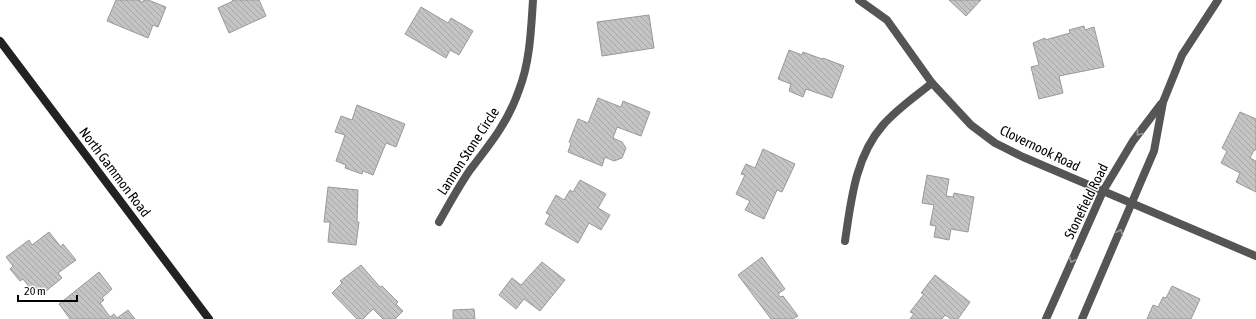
<svg xmlns="http://www.w3.org/2000/svg" width="1256" height="319" font-family="'Asap Condensed',sans-serif">
	<style>
		.building { fill: url(#building-back-hatch); stroke: #999 }
		.lines { fill: none; stroke-linecap: round; stroke-linejoin: round }
		.minor { stroke: #555; stroke-width: 8 }
		.tertiary { stroke: #555; stroke-width: 8 }
		.secondary { stroke: #222; stroke-width: 8 }
		.oneway { stroke: #999 }
		.labels { text-anchor: middle; dominant-baseline: central; stroke-width: 3; stroke-linejoin: round; paint-order: stroke }
		.street-label { font-size: 14px; fill: #000; stroke: #fff }
	</style>
	<defs>
		<pattern id="building-back-hatch" width="6" height="6" patternUnits="userSpaceOnUse"><rect width="6" height="6" fill="#c4c4c4"/><path d="M-1 5l2 2M0 0l6 6M5-1l2 2" fill="none" stroke="#a7a7a7"/></pattern>
	</defs>
	<rect width="100%" height="100%" fill="#fff"/>
	<g class="building">
		<path d="M116,0H138L143,2L144,0H148L166,7L158,27L153,25L148,38L107,21Z"/>
		<path d="M232,0H259L266,16L229,33L218,8L233,1Z"/>
		<path d="M949,0H981L966,16Z"/>
		<path d="M421,7L448,23L451,18L473,31L459,55L450,50L446,58L405,34Z"/>
		<path d="M649,15L654,48L602,56L597,22Z"/>
		<path d="M1084,26L1085,30L1094,27L1104,67L1059,76L1063,93L1039,99L1031,67L1039,65L1033,43L1045,38V40L1070,33L1069,30Z"/>
		<path d="M789,50L802,55L803,52L822,59L823,58L844,66L832,98L806,89L803,97L789,91L791,84L778,79Z"/>
		<path d="M598,98L621,107L623,101L650,112L641,136L617,127L613,138L622,142L626,148L622,158L614,161L605,157L602,166L568,152L571,143L569,142L578,119L588,123Z"/>
		<path d="M357,105L405,124L396,147L386,143L373,175L363,171L362,174L345,168L346,165L336,161L345,135L335,132L341,116L352,120Z"/>
		<path d="M1240,112L1256,119V150H1254L1250,158L1256,161V192L1236,182L1240,173L1221,163L1227,151L1222,148Z"/>
		<path d="M763,149L795,164L782,192L777,190L764,219L745,210L750,201L736,194L745,175L741,174L746,164L755,168Z"/>
		<path d="M927,175L949,179L946,196L953,197L954,193L974,197L968,232L951,229L949,240L934,237L936,226L930,225L934,205L922,203Z"/>
		<path d="M580,180L606,194L598,208L610,215L601,230L589,223L578,243L545,224L550,215L546,213L556,195L564,200L570,190L573,192Z"/>
		<path d="M328,187L358,190L357,222H359L356,245L328,242L330,222H324Z"/>
		<path d="M49,232L61,247L63,244L76,260L58,273L62,278L40,296L32,286L30,288L23,279L20,281L10,269L13,266L6,257L29,240L32,245Z"/>
		<path d="M762,257L785,289L778,294L780,297L783,296L798,316L793,319H771L738,275Z"/>
		<path d="M542,262L565,280L540,311L524,299L516,309L499,295L512,278L521,285Z"/>
		<path d="M361,265L380,287L382,286L398,302L396,304L403,311L395,319H383L373,309L363,319H357L332,293L342,283L340,281Z"/>
		<path d="M99,272L112,289L102,298L104,300L100,303L110,317L114,314L117,318L128,310L135,319H70L59,304Z"/>
		<path d="M935,275L970,302L958,319H951L945,315L942,319H910L914,314L910,312L924,294L921,293Z"/>
		<path d="M1172,286L1200,299L1191,319H1147L1153,305L1158,307L1163,297L1166,298Z"/>
		<path d="M474,309L475,319H453V310Z"/>
	</g>
	<g class="lines">
		<g class="minor">
			<path d="M859,0L887,20L932,83L971,125L995,143L1023,157L1256,256"/>
			<path d="M439,222C449,204 459,186 470,170C491,143 508,122 519,90C530,62 531,30 533,0"/>
			<path d="M845,241C851,201 855,157 883,125C897,109 916,96 932,83"/>
		</g>
		<g class="tertiary">
			<path d="M1046,319L1103,191L1133,141L1161,104"/>
			<path d="M1082,319L1154,151L1163,102L1182,55L1218,0"/>
		</g>
		<path class="secondary" d="M0,41L209,319"/>
	</g>
	<defs><path id="oneway-chevron" d="M-2-3.5L2.5 0L-2 3.5" fill="none" stroke-width="1.6" stroke-linecap="round" stroke-linejoin="round"/></defs>
	<g class="oneway">
		<use href="#oneway-chevron" transform="translate(1139 133) rotate(127)"/>
		<use href="#oneway-chevron" transform="translate(1120 232) rotate(-66)"/>
		<use href="#oneway-chevron" transform="translate(1072 260) rotate(114)"/>
	</g>
	<g class="labels">
		<g class="street-label">
			<text transform="translate(1040 148) rotate(26)">Clovernook Road</text>
			<text transform="translate(468 151) rotate(-57)">Lannon Stone Circle</text>
			<text transform="translate(115 172) rotate(53)">North Gammon Road</text>
			<text transform="translate(1086 201) rotate(-64)">Stonefield Road</text>
		</g>
	</g>
	<path d="M18 295v6h59v-6" fill="none" stroke="#000000" stroke-width="2"/>
	<text x="24" y="295" font-size="12" fill="#000000" stroke="#ffffff" stroke-width="3" paint-order="stroke">20 m</text>
</svg>
